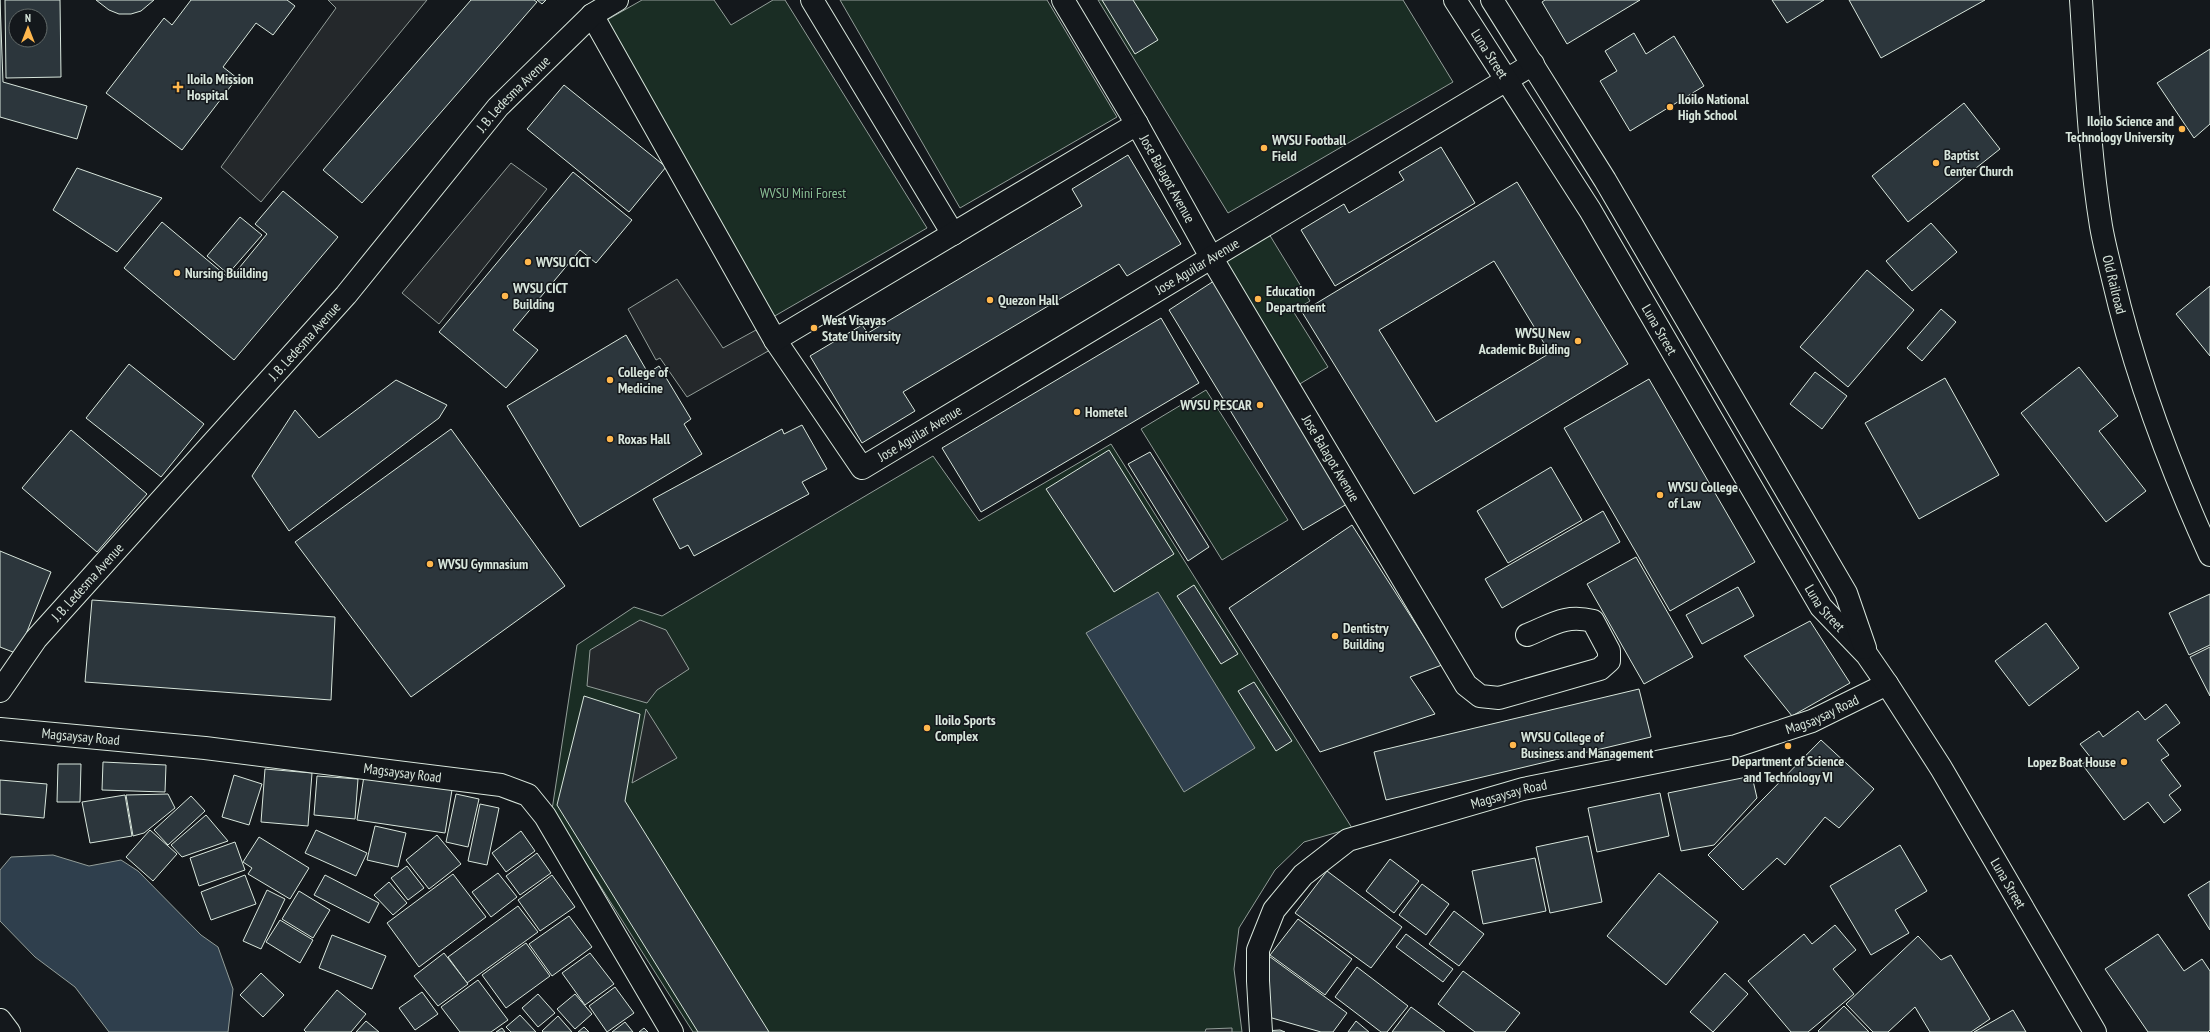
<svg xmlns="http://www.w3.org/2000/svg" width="2210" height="1032" font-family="'PT Sans Narrow',sans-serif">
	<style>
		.green { fill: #1a2d24; stroke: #939e99 }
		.parking { fill: #24282b; stroke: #939e99 }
		.water { fill: #2f3f4d; stroke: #939e99 }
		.building { fill: #2c363c; stroke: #d8e6dc; fill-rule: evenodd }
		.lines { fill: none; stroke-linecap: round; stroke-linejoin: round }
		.minor-casing { stroke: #d8e6dc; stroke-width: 24 }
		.major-casing { stroke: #d8e6dc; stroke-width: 24 }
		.minor { stroke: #14181c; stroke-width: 22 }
		.major { stroke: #14181c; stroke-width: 22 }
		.poi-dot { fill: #ffb74d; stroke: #14181c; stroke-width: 1.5 }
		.labels { text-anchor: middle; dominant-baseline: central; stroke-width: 3; stroke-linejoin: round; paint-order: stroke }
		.street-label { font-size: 14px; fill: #d8e6dc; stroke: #14181c }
		.poi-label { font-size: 14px; font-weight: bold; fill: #d8e6dc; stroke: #14181c; text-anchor: start }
		.park-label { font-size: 14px; fill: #8ac095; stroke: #14181c }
	</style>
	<rect width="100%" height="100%" fill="#14181c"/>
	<g class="green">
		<path d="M642,0H714L731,25L773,0H785L927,228L773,317L605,21Z"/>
		<path d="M840,0H1047L1117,117L960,208Z"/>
		<path d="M1098,0H1403L1453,82L1228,213Z"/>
		<path d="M1269,234L1310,301L1293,311L1328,367L1298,385L1222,262Z"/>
		<path d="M1206,390L1288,520L1222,560L1141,429Z"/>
		<path d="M1111,444L1352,828L1304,842L1275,870L1239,928L1234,969L1242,1032H693L552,810L577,645L634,607L662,616L933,456L979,521Z"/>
	</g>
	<g class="parking">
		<path d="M328,0H427L261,202L221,167L336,8Z"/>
		<path d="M511,163L547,189L439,324L402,293Z"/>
		<path d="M677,279L723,348L756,330L770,350L687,397L660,358L656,360L628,309Z"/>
		<path d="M640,620L666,630L689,669L657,690L647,703L587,686L590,650Z"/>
		<path d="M646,709L677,758L632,783Z"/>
		<path d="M1232,1028V1032H1205L1206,1029Z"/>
	</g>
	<g class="water">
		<path d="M1158,592L1255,748L1184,792L1086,633Z"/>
		<path d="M53,855L89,866L121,860L138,871L201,935L218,947L233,989L228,1032H109L75,987L35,957L0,921V870L11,857Z"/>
	</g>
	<g class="building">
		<path d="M0,0L3,82L87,106L77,139L0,117Z"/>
		<path d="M5,0H60L61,77L6,78ZM16,16H40V40H16Z"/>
		<path d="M96,0H154L141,11L131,14H119L109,10Z"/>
		<path d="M191,0H287L295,6L273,35L256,23L223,67L237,78L182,150L106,93L164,18L172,25Z"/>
		<path d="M471,0H534L537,2L362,203L323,170Z"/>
		<path d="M537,0H546L542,4Z"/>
		<path d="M1102,0H1133L1158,40L1135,54Z"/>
		<path d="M1545,0H1640L1567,44L1542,2Z"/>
		<path d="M1772,0H1824L1787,23Z"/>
		<path d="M1849,0H1985L1881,58Z"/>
		<path d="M1634,33L1646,54L1674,36L1704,86L1630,131L1600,81L1617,71L1605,51Z"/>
		<path d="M2210,49V124L2194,138L2157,83Z"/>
		<path d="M564,85L666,167L629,212L527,129Z"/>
		<path d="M1964,103L2000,149L1908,222L1872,176Z"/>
		<path d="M1441,147L1475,203L1335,286L1301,230L1344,204L1349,213L1404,180L1399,172Z"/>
		<path d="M1128,155L1181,244L1127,276L1119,264L903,392L915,411L862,443L810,356L862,325L868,333L1082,206L1072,189Z"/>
		<path d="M77,168L162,198L117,252L53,210Z"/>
		<path d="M573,172L632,220L596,263L580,250L513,330L538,350L506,388L439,332Z"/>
		<path d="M1517,182L1628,364L1414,494L1302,312ZM1494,261L1550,353L1436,422L1379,330Z"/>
		<path d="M283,191L338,237L234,360L124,268L162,222L230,279L267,234L255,224Z"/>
		<path d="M240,217L262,235L228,274L207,256Z"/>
		<path d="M1931,223L1957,252L1912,291L1886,261Z"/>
		<path d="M1867,270L1914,310L1848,387L1800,347Z"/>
		<path d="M1217,279L1352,501L1303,530L1169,310Z"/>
		<path d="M2210,286V356L2176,314Z"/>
		<path d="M1941,309L1956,322L1922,361L1907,348Z"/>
		<path d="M1161,318L1199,383L981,512L942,448Z"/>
		<path d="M626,335L648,373L659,366L691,419L684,424L702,454L580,527L507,406Z"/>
		<path d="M129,364L204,424L161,477L86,418Z"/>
		<path d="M2079,367L2118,416L2099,431L2146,491L2106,522L2021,413Z"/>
		<path d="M1815,372L1847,396L1822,429L1790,404Z"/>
		<path d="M1945,378L1999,475L1919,519L1865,423Z"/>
		<path d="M1649,379L1755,562L1670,611L1564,428Z"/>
		<path d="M396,380L447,405L439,418L289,531L252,476L295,410L319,438Z"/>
		<path d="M802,425L827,469L802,482L809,494L694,556L688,545L680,549L653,499L782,429L784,434Z"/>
		<path d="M451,429L565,586L411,697L295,542Z"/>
		<path d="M71,430L147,494L97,552L22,488Z"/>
		<path d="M1109,450L1174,554L1114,592L1046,489Z"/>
		<path d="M1150,452L1209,547L1188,561L1128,464Z"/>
		<path d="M1551,467L1582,520L1508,563L1477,511Z"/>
		<path d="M1603,511L1620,542L1502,608L1485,579Z"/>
		<path d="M1352,525L1442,665L1410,677L1435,714L1320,752L1229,608Z"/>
		<path d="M0,551L51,572L18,654L0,647Z"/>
		<path d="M1636,557L1693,657L1644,684L1587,584Z"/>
		<path d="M1194,585L1238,654L1221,664L1177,596Z"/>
		<path d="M1738,587L1754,616L1702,644L1686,615Z"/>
		<path d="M2210,594V645L2189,655L2169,613Z"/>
		<path d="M92,600L335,617L331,700L85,682Z"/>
		<path d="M1810,621L1850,683L1792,716L1744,656Z"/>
		<path d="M2046,623L2079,668L2029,706L1995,661Z"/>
		<path d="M2210,647V696L2190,657Z"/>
		<path d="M1254,682L1292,741L1276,751L1238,691Z"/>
		<path d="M1639,689L1651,737L1386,800L1374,752Z"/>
		<path d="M584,696L640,714L625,801L769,1032H698L557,805Z"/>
		<path d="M2166,704L2180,723L2157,740L2169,755L2161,760L2181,786L2169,795L2181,810L2164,823L2148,802L2124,820L2082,764L2091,758L2080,744L2099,731L2103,737L2138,711L2145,720Z"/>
		<path d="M1821,740L1874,789L1839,828L1825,817L1785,865L1777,858L1743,890L1708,855Z"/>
		<path d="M103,762L166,765L165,792L102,790Z"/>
		<path d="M58,764H81L80,802H57Z"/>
		<path d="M265,769L312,773L308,826L261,822Z"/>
		<path d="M234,775L262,784L249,825L222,817Z"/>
		<path d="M317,776L358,779L355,819L314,815Z"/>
		<path d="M364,776L452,790L445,833L357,820Z"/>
		<path d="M1752,776L1757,798L1714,845L1681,851L1668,793Z"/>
		<path d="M0,780L47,784L44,818L0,814Z"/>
		<path d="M1660,793L1669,836L1597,852L1588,808Z"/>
		<path d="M168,794L175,808L144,833L133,836L126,795Z"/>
		<path d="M456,794L479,799L468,847L446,842Z"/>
		<path d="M125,795L132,836L90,843L82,802Z"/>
		<path d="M191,796L205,811L168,845L154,830Z"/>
		<path d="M480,804L499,808L487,865L468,861Z"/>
		<path d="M206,815L228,841L182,857L171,845Z"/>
		<path d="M375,826L406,833L398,867L367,860Z"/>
		<path d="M150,830L177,854L153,881L126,857Z"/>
		<path d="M316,830L367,853L356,876L305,853Z"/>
		<path d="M521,831L535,851L506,872L492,853Z"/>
		<path d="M437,835L461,864L429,889L406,860Z"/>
		<path d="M1588,836L1602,902L1550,913L1536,847Z"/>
		<path d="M259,837L309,868L290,899L248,874L252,868L243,862Z"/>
		<path d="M235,842L245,870L199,886L190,858Z"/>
		<path d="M1900,845L1927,891L1895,910L1909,933L1871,955L1830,886Z"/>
		<path d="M537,853L551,873L520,895L506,876Z"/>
		<path d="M1535,858L1546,911L1483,924L1472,871Z"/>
		<path d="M1390,859L1419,881L1394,913L1366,891Z"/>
		<path d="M407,866L424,888L408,900L391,878Z"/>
		<path d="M1327,871L1402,927L1371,968L1295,913Z"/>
		<path d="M498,873L517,897L491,917L472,892Z"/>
		<path d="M1659,873L1718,922L1666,985L1607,936Z"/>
		<path d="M453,874L486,917L419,967L387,923Z"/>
		<path d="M245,875L256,904L211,920L201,892Z"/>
		<path d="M325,875L379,903L369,923L314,895Z"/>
		<path d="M552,875L575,907L540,931L518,900Z"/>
		<path d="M2210,881V930L2188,895Z"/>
		<path d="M389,882L407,903L393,915L374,895Z"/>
		<path d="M1422,884L1449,904L1426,935L1399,915Z"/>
		<path d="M267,890L285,899L261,949L243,941Z"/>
		<path d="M299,891L330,910L313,938L282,919Z"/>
		<path d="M518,906L538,932L467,983L448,957Z"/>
		<path d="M1454,911L1484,934L1459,966L1429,944Z"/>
		<path d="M569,916L592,947L552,976L529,944Z"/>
		<path d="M1298,919L1352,959L1325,995L1270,955Z"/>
		<path d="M280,920L313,940L300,963L266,942Z"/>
		<path d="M1835,925L1856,950L1833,969L1854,994L1808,1032H1791L1748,981L1804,934L1812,944Z"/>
		<path d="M1406,934L1453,969L1443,982L1396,947Z"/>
		<path d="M2158,934L2184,971L2202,959L2210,971V1030L2208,1032H2148L2105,969Z"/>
		<path d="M332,935L386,956L372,989L319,968Z"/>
		<path d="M1918,936L1941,960L1951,955L1990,1019L1971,1032H1930L1915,1007L1888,1032H1873L1846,1004Z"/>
		<path d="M526,943L550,976L506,1008L482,975Z"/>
		<path d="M1262,951L1347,1013L1333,1032H1321L1265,1016Z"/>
		<path d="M444,953L468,984L438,1006L414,976Z"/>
		<path d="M590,953L614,984L585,1005L562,973Z"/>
		<path d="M1357,967L1408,1006L1387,1032H1381L1335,997Z"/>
		<path d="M1463,971L1520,1013L1505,1032H1475L1438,1004Z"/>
		<path d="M261,973L284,995L263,1017L240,995Z"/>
		<path d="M1725,973L1748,994L1713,1032L1690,1012Z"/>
		<path d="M478,980L508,1020L491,1032H460L441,1007Z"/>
		<path d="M615,987L634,1013L607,1032L589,1006Z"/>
		<path d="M337,990L366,1014L351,1032H306L304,1030Z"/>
		<path d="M422,992L438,1014L415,1030L399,1008Z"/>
		<path d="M538,994L555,1013L538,1027L522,1008Z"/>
		<path d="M575,994L592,1014L575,1029L557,1009Z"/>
		<path d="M1844,1006L1869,1032H1819L1818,1031Z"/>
		<path d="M1411,1007L1445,1032H1392Z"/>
		<path d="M2013,1010L2026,1032H1974Z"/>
		<path d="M520,1015L536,1032H511L506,1027Z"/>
		<path d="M558,1016L572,1032H543L542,1031Z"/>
		<path d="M366,1021L379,1032H356Z"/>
		<path d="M1356,1021L1369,1032H1348Z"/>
		<path d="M625,1022L633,1032H612Z"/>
		<path d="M584,1027L589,1032H578Z"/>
		<path d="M502,1028L505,1032H496Z"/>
		<path d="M644,1028L648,1032H639Z"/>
		<path d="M1280,1030L1285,1032H1265V1031Z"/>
	</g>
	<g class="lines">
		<defs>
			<g id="minor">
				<path d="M812,0L953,234"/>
				<path id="s1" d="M1063,0L1137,124L1211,257L1466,685L1480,696L1499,698L1600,669L1609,661V651L1593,621C1565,614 1552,625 1527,635"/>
				<path id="s2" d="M2081,0C2086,75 2089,152 2101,226C2104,244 2109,262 2113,279C2135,374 2170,467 2210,555"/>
				<path id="s3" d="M592,15L775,340L862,468L1533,64"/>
				<path d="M775,340L1137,124"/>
				<path id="s4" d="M0,691L36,639L346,295L498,107L592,15L617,0"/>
				<path id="s5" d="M0,729L205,748L501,785L528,795L545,816L672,1032"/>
				<path d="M0,1020L9,1032"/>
				<path id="s6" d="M1261,1032L1258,981V950L1274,910L1303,875L1348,840L1523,789L1736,746L1812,721L1887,684"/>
			</g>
			<g id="major">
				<path id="s7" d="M1455,0L1590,210L1821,607L1867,655L1887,684L1941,768L2095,1032"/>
				<path d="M1492,0L1605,180L1846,593L1865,648"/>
			</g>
		</defs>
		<use href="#minor" class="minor-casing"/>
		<use href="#major" class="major-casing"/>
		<use href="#minor" class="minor"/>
		<use href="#major" class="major"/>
	</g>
	<g class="poi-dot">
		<path d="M176 81h4v4h4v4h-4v4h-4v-4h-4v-4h4z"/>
		<circle cx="1670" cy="107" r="4"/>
		<circle cx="2182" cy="129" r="4"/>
		<circle cx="1264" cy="148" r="4"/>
		<circle cx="1936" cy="163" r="4"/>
		<circle cx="528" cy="262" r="4"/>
		<circle cx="177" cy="273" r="4"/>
		<circle cx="505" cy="296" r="4"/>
		<circle cx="1258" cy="299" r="4"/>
		<circle cx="990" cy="300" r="4"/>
		<circle cx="814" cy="328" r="4"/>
		<circle cx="1578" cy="341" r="4"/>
		<circle cx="610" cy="380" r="4"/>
		<circle cx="1260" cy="405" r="4"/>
		<circle cx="1077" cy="412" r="4"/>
		<circle cx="610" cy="439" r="4"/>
		<circle cx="1660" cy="495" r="4"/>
		<circle cx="430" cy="564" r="4"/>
		<circle cx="1335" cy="636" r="4"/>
		<circle cx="927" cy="728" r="4"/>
		<circle cx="1513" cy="745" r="4"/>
		<circle cx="1788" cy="746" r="4"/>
		<circle cx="2124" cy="762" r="4"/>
	</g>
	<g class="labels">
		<g class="street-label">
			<text stroke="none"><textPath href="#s7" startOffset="64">Luna Street</textPath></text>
			<text stroke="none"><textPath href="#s4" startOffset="788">J. B. Ledesma Avenue</textPath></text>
			<text stroke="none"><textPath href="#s1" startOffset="207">Jose Balagot Avenue</textPath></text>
			<text stroke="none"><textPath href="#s3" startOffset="919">Jose Aguilar Avenue</textPath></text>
			<text stroke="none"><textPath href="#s2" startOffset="287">Old Railroad</textPath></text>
			<text stroke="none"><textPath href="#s7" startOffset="388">Luna Street</textPath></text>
			<text stroke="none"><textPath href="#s4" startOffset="464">J. B. Ledesma Avenue</textPath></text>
			<text stroke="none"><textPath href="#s3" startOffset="595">Jose Aguilar Avenue</textPath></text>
			<text stroke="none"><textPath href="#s1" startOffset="531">Jose Balagot Avenue</textPath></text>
			<text stroke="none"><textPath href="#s4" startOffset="140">J. B. Ledesma Avenue</textPath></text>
			<text stroke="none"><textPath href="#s7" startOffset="712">Luna Street</textPath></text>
			<text stroke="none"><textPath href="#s6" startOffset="719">Magsaysay Road</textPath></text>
			<text stroke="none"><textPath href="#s5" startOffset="81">Magsaysay Road</textPath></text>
			<text stroke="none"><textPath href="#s5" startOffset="405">Magsaysay Road</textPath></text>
			<text stroke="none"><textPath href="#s6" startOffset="395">Magsaysay Road</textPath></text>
			<text stroke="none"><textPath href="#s7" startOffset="1044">Luna Street</textPath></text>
		</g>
		<g class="poi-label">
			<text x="187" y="79">Iloilo Mission<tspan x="187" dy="16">Hospital</tspan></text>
			<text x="1678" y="99">Iloilo National<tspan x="1678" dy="16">High School</tspan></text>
			<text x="2174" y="121" text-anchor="end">Iloilo Science and<tspan x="2174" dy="16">Technology University</tspan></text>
			<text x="1272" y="140">WVSU Football<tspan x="1272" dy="16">Field</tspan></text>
			<text x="1944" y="155">Baptist<tspan x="1944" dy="16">Center Church</tspan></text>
			<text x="536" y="262">WVSU CICT</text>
			<text x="185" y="273">Nursing Building</text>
			<text x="513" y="288">WVSU CICT<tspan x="513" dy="16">Building</tspan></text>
			<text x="1266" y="291">Education<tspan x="1266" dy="16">Department</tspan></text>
			<text x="998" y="300">Quezon Hall</text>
			<text x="822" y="320">West Visayas<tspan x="822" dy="16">State University</tspan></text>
			<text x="1570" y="333" text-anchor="end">WVSU New<tspan x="1570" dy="16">Academic Building</tspan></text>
			<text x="618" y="372">College of<tspan x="618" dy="16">Medicine</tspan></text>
			<text x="1252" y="405" text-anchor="end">WVSU PESCAR</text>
			<text x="1085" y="412">Hometel</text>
			<text x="618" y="439">Roxas Hall</text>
			<text x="1668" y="487">WVSU College<tspan x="1668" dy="16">of Law</tspan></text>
			<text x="438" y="564">WVSU Gymnasium</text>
			<text x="1343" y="628">Dentistry<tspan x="1343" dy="16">Building</tspan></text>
			<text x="935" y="720">Iloilo Sports<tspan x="935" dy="16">Complex</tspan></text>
			<text x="1521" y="737">WVSU College of<tspan x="1521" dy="16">Business and Management</tspan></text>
			<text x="1788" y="761" text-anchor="middle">Department of Science<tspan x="1788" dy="16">and Technology VI</tspan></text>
			<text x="2116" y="762" text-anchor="end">Lopez Boat House</text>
		</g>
		<g class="park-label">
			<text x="803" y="193">WVSU Mini Forest</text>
		</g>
	</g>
	<g transform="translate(28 28)"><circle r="19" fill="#14181c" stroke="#626a69"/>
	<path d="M0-3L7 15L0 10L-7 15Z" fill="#ffb74d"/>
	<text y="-6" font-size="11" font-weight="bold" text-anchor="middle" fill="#d8e6dc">N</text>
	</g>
</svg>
